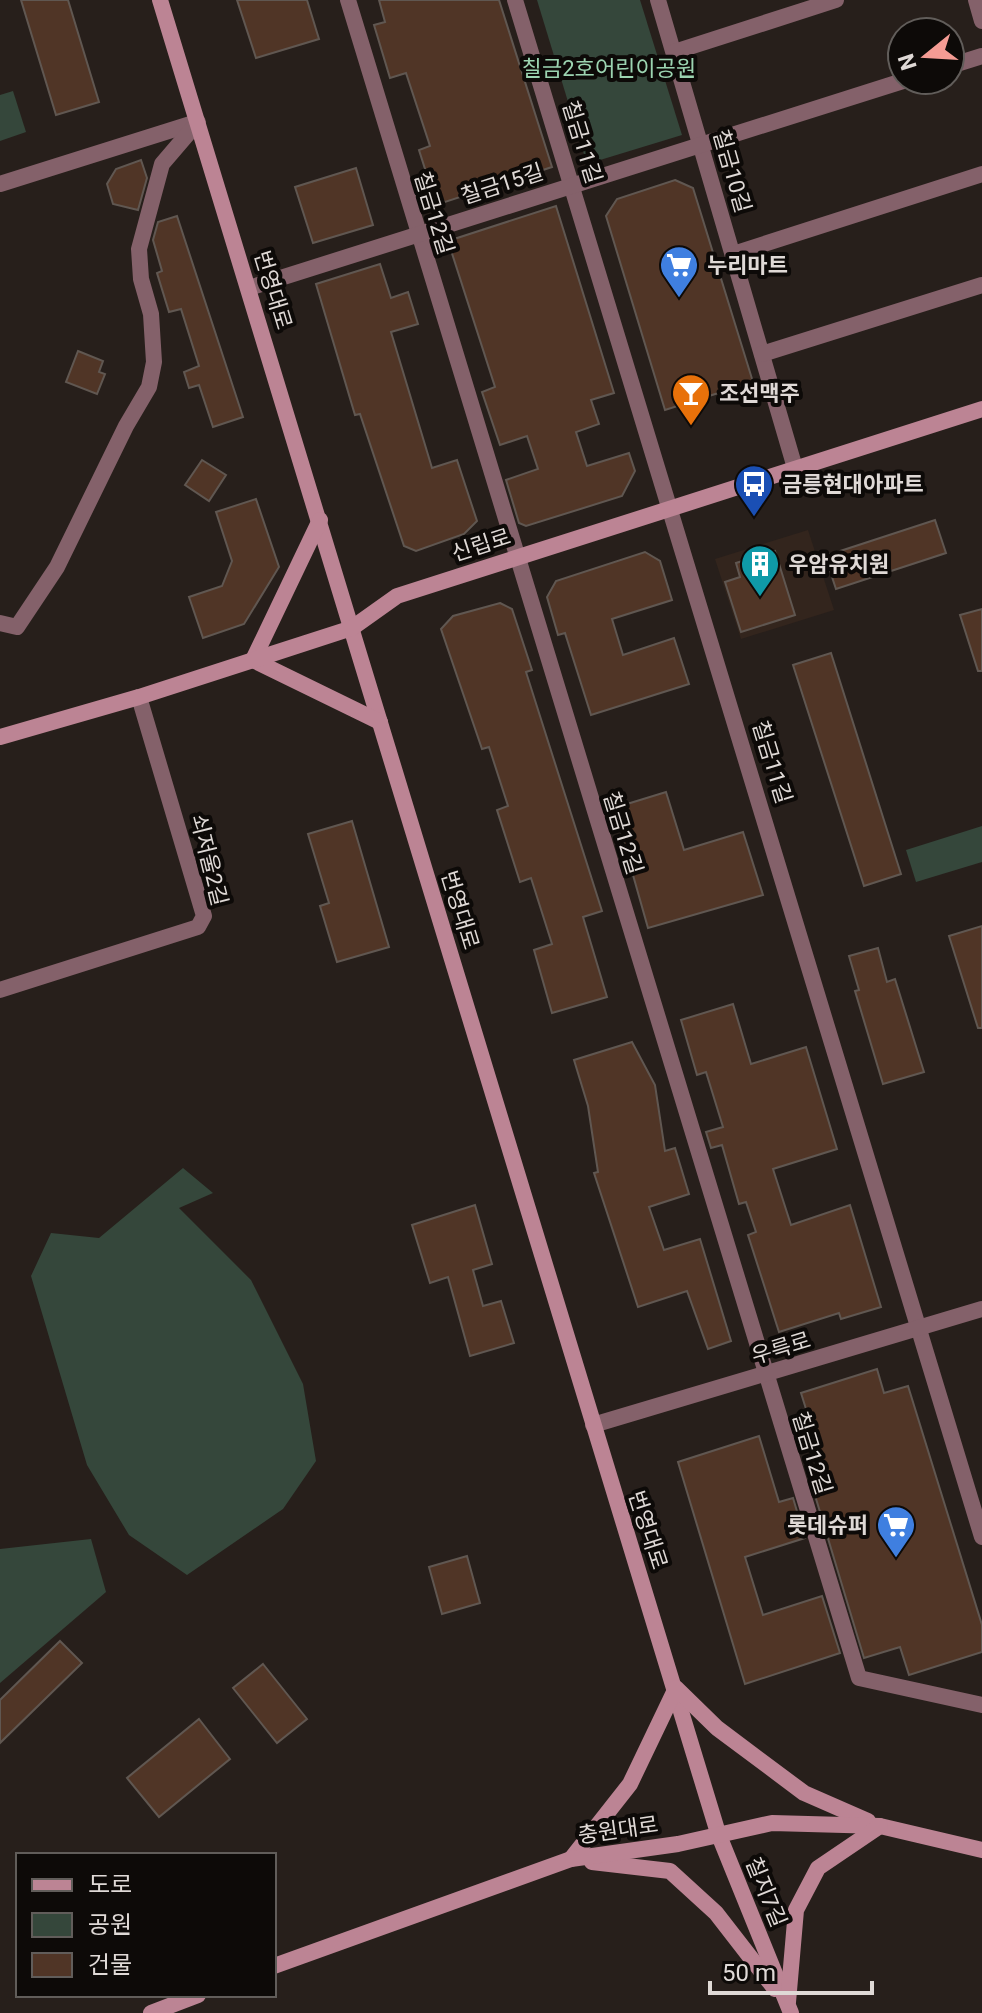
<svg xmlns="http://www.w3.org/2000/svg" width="982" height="2013" font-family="Roboto,'Noto Sans KR',sans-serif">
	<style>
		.built { fill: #33251d }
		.green { fill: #35473b }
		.building { fill: #503526; stroke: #605751; stroke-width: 2 }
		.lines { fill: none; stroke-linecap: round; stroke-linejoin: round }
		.street { stroke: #84616a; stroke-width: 16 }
		.secondary { stroke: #bc8494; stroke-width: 16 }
		.labels { text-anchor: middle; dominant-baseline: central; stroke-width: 8; stroke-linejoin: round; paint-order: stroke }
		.park-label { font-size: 22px; fill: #9cd4b1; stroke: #0d0a08 }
		.street-label { font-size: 22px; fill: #dfd9d6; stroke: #0d0a08 }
		.poi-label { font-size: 22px; font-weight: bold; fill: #dfd9d6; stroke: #0d0a08; text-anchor: start }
	</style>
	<rect width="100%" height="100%" fill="#271f1b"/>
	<path class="built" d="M808,530L834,610L741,639L715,559Z"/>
	<g class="green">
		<path d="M537,0H640L682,135L587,164Z"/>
		<path d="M13,91L26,132L0,141V95Z"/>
		<path d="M982,826V862L916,882L906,850Z"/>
		<path d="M183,1168L213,1193L179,1208L251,1280L303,1384L316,1461L283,1509L187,1575L129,1535L87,1465L31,1276L51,1233L99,1238Z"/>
		<path d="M91,1539L106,1592L0,1683V1549Z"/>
	</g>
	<g class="building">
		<path d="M21,0H68L99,102L56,115Z"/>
		<path d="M237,0H307L319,39L256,58Z"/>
		<path d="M379,0H499L552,167L445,202L433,194L419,150L430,146L406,73L390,78L374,25L385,22Z"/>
		<path d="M141,160L147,178L138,210L113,204L107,184L116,169Z"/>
		<path d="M356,168L373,225L313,243L295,187Z"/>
		<path d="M675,180L693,188L753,382L665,410L606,216L617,199Z"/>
		<path d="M556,206L614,393L591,400L599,424L576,432L587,466L629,453L635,471L622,496L526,526L519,523L506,480L538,469L527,436L500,445L482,392L495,387L448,241Z"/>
		<path d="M177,216L243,417L213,427L199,385L189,388L184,372L199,366L181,309L169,312L157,273L162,271L153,240L158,222Z"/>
		<path d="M380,264L391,298L408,292L418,324L391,332L432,468L457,460L477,521L464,534L416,551L404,546L360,414L355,415L316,284Z"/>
		<path d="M78,351L103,361L99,372L105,374L97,394L66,382Z"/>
		<path d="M202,460L226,475L209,501L185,485Z"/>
		<path d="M256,499L279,567L244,624L203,638L189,597L222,586L232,561L216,512Z"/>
		<path d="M935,520L946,553L836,589L825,556Z"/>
		<path d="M775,551L795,615L741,632L725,582L740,577L736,563Z"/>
		<path d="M645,552L660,561L672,600L612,619L623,655L674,638L689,684L591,715L565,633L558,635L547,597L556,581Z"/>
		<path d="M500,603L512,609L532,670L526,672L602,911L583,917L607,997L552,1013L534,950L552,944L531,878L520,882L497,810L508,806L489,747L482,749L441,629L453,616Z"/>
		<path d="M982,609V671H978L960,615Z"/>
		<path d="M831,653L901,874L864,886L793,665Z"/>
		<path d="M666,792L684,850L743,832L763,895L648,928L614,808Z"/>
		<path d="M352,821L389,947L337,962L320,906L329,903L308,834Z"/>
		<path d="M982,926V1028H978L949,936Z"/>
		<path d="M878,948L887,982L895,979L924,1072L883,1084L855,991L859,990L849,956Z"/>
		<path d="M733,1004L751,1064L806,1047L837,1149L773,1169L791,1225L850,1205L881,1307L841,1319L839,1313L779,1332L748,1235L756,1232L746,1202L739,1204L722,1145L711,1148L706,1132L723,1127L706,1072L697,1075L681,1020Z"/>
		<path d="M632,1042L655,1085L665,1151L675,1148L689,1194L649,1207L664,1250L700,1239L731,1341L708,1349L687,1291L638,1307L594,1173L598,1172L588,1106L574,1060Z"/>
		<path d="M475,1205L492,1264L473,1270L483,1306L501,1301L514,1343L470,1356L448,1277L430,1283L412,1225Z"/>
		<path d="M877,1369L884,1393L908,1386L982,1625V1652L909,1675L900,1647L864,1658L814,1492L830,1486L801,1393Z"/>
		<path d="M759,1436L779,1502L793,1498L805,1538L745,1557L763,1615L822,1596L840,1653L745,1684L678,1462Z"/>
		<path d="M467,1556L480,1603L442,1614L429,1567Z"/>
		<path d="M60,1641L82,1663L0,1743V1700Z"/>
		<path d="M263,1664L307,1719L277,1743L233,1688Z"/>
		<path d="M199,1719L230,1759L159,1817L127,1778Z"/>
	</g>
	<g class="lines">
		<g class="street">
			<path d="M348,0L859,1678L982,1705"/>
			<path d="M515,0L982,1537"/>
			<path d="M658,0L795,468"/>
			<path d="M976,0L982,21"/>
			<path d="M674,52L836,0"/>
			<path d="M950,66L982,56"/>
			<path d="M0,184L197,122"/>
			<path d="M733,254L982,174"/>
			<path d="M249,288L906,80"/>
			<path d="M762,354L982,285"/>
			<path d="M0,623L17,627L57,567L126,426L149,387L154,362L151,314L141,279L139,249L162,164L198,122"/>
			<path d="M0,990L198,927L204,916L139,697"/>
			<path d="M593,1425L982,1309"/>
		</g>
		<g class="secondary">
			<path d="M160,0L718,1833L791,2013"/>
			<path d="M253,660L320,520"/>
			<path d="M253,660L380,722"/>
			<path d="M0,737L139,697L352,628L397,596L982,409"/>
			<path d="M571,1859L630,1784L676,1688L717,1728L804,1793L868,1821"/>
			<path d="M592,1862L670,1871L716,1913L775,1989"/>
			<path d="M274,1966L571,1859L678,1844L772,1823L880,1826L982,1850"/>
			<path d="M788,2002L796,1910L818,1868L880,1826"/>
			<path d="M151,2013L198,1995"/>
		</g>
	</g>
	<defs>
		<symbol id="supermarket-pin" viewBox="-11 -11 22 30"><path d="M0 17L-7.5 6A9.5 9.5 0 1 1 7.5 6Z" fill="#3f7fe0" stroke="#0d0a08"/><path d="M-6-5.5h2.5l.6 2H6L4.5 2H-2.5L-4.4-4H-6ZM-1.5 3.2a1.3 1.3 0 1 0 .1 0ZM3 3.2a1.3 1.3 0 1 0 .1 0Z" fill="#fff"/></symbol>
		<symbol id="bar-pin" viewBox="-11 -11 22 30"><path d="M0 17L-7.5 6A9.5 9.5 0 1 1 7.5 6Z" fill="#e8710a" stroke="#0d0a08"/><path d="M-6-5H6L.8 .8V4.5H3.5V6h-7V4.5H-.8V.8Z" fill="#fff"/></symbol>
		<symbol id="bus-pin" viewBox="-11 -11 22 30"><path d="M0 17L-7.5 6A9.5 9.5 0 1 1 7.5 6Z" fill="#1a4fb4" stroke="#0d0a08"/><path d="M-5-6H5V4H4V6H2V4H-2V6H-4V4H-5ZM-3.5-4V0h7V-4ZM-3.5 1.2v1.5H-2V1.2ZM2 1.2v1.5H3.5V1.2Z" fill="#fff"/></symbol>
		<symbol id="building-pin" viewBox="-11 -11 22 30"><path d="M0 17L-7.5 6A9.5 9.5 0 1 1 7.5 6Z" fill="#0f9aa8" stroke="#0d0a08"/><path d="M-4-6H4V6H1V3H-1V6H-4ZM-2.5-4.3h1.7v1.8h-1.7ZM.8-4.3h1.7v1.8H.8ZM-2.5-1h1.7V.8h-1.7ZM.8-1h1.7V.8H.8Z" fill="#fff"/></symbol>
	</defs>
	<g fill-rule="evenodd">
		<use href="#supermarket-pin" x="657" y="243" width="44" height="60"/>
		<use href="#bar-pin" x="669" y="371" width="44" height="60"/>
		<use href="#bus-pin" x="732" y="462" width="44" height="60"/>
		<use href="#building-pin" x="738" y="542" width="44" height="60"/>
		<use href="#supermarket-pin" x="874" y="1503" width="44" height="60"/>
	</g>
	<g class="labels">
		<g class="park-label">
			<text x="609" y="68">칠금2호어린이공원</text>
		</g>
		<g class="street-label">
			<text transform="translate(582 142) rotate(73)">칠금11길</text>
			<text transform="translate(732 171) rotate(74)">칠금10길</text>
			<text transform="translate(502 184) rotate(-18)">칠금15길</text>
			<text transform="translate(434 213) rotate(73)">칠금12길</text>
			<text transform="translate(273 290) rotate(73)">번영대로</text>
			<text transform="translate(481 545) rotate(-18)">신립로</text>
			<text transform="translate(772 762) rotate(73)">칠금11길</text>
			<text transform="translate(623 833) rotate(73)">칠금12길</text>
			<text transform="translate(209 860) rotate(76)">쇠저울2길</text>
			<text transform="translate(460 910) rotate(73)">번영대로</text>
			<text transform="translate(781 1348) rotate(-17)">우륵로</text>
			<text transform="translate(812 1453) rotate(73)">칠금12길</text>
			<text transform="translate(648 1530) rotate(72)">번영대로</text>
			<text transform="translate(618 1830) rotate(-8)">충원대로</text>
			<text transform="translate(766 1892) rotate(68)">칠지7길</text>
		</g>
		<g class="poi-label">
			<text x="707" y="265">누리마트</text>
			<text x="719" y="393">조선맥주</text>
			<text x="782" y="484">금릉현대아파트</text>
			<text x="788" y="564">우암유치원</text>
			<text x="868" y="1525" text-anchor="end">롯데슈퍼</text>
		</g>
	</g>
	<rect x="16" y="1853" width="260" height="144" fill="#0d0a08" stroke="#615d5a" stroke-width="2"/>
	<rect x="32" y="1879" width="40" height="12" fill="#bc8494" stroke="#615d5a" stroke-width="2"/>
	<text x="88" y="1893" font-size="24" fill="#dfd9d6">도로</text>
	<rect x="32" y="1913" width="40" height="24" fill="#35473b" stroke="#615d5a" stroke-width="2"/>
	<text x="88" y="1933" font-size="24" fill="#dfd9d6">공원</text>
	<rect x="32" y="1953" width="40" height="24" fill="#503526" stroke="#615d5a" stroke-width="2"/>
	<text x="88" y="1973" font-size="24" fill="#dfd9d6">건물</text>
	<g transform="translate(926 56) rotate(252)"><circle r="38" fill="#0d0a08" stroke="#615d5a" stroke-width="2"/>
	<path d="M0-6L14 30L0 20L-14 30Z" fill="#f59c94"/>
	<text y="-12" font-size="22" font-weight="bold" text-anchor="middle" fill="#dfd9d6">N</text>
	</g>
	<path d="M710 1981v12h162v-12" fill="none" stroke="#dfd9d6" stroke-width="4"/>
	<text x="722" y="1981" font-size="24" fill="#dfd9d6" stroke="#0d0a08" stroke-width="6" paint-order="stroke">50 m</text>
</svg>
